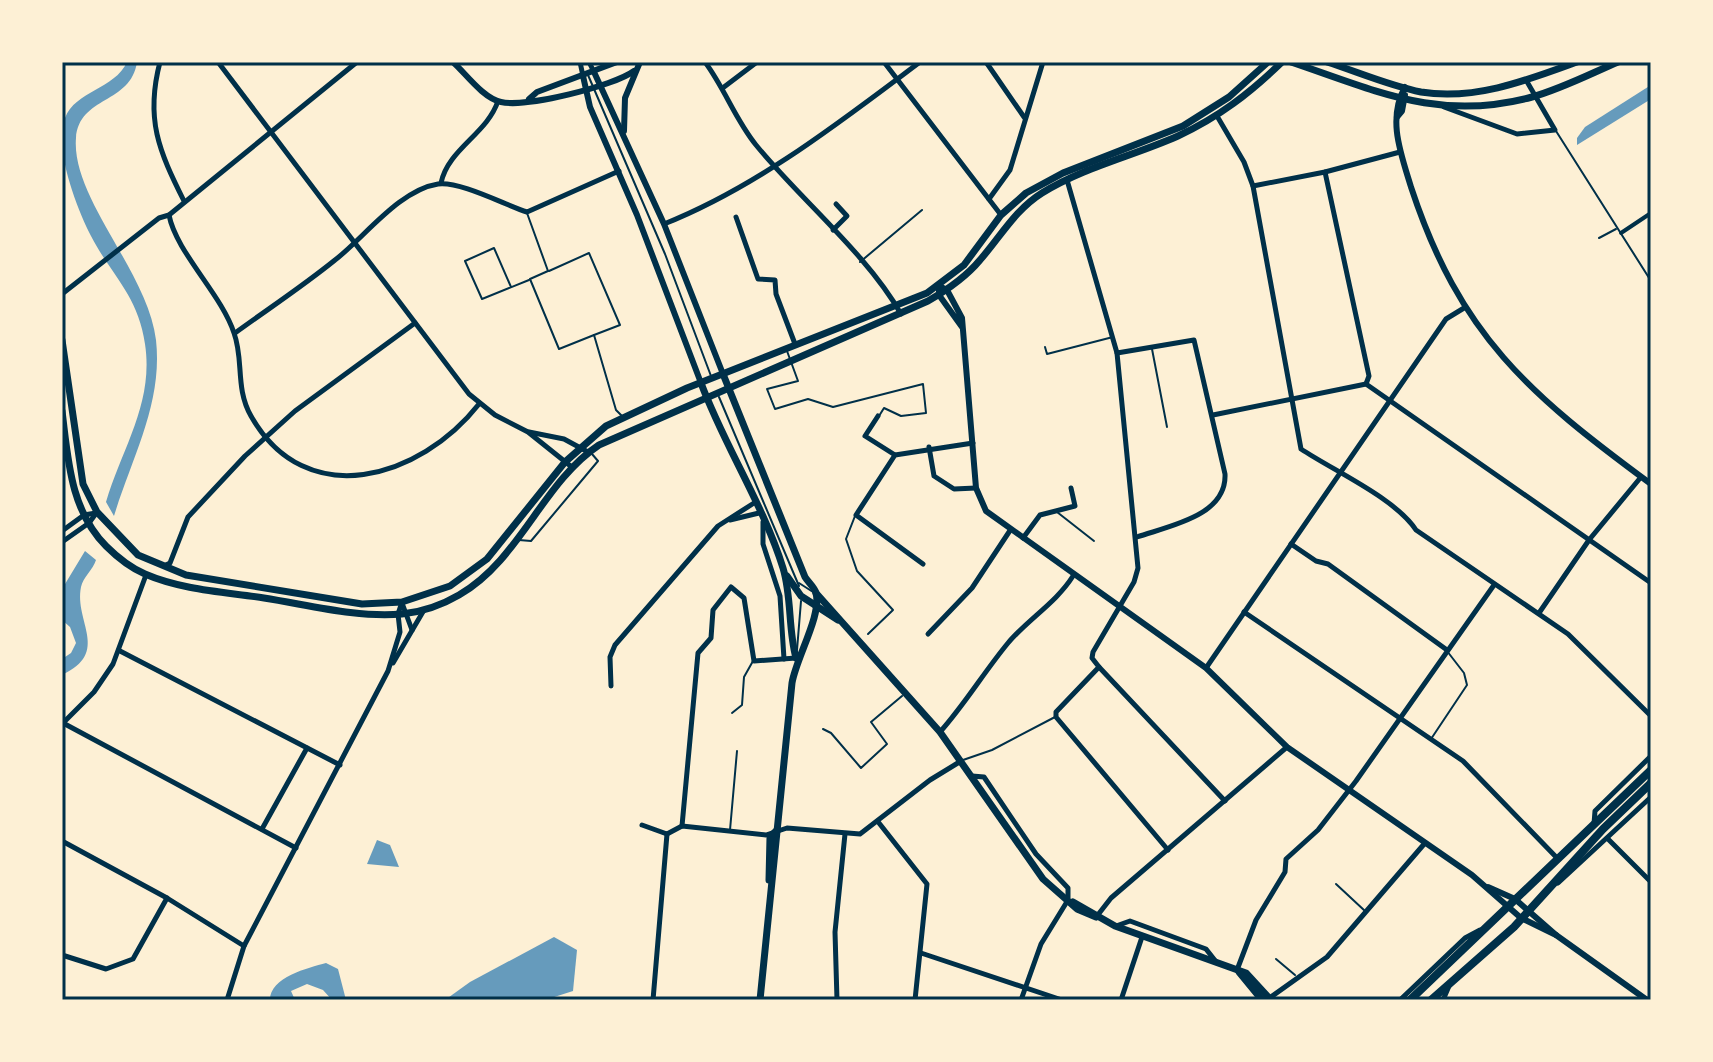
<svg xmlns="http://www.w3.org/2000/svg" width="1713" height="1062" font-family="Inter,sans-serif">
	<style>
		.water { fill: #669bbc }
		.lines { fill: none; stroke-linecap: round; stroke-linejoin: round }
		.service { stroke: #003049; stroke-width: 2 }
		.pedestrian { stroke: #003049; stroke-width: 4 }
		.minor { stroke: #003049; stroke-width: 5 }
		.tertiary { stroke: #003049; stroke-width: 6 }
		.secondary { stroke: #003049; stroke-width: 7 }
		.primary { stroke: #003049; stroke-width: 8 }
		.neatline { fill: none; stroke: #003049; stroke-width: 3 }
	</style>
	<rect width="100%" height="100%" fill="#fdf0d5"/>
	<g class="water">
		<path d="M127,62H137C131,104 79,96 76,138C71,198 148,272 156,340C163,403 132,457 114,516L106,502C122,448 154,403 145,344C138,295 111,275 91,236C77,209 53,147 65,118C75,91 115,89 127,62Z"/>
		<path d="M1651,85V99L1577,145V138L1585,127Z"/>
		<path d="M85,551L96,560C93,570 83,577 81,587C74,622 111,652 62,675V659L71,653L76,643L70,627L62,620V589Z"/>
		<path d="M377,840L390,845L399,867L367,864Z"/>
		<path d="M554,937L577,950L573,991L548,999L445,1000L470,982Z"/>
		<path d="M326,963L338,969L346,1000H332L323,990L307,984L291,991L295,1000H270C270,977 308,968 326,963Z"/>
	</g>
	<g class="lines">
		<g class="service">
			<path d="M588,75L665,254L711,376"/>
			<path d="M1556,131L1651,281"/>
			<path d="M527,213L548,271L530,279L559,349L594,335L616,410L622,416"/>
			<path d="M1599,238L1616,229"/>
			<path d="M860,262L922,210"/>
			<path d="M549,271L589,253L620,325L594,335"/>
			<path d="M511,287L494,248L465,261L482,299L529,280"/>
			<path d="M1045,347L1047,354L1113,337"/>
			<path d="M1152,349L1167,427"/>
			<path d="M787,351L798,381L767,389L775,409L808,399L833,407L923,384L926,413L901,416L884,408L879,416"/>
			<path d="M719,397L799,586"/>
			<path d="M1057,512L1094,541"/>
			<path d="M855,516L846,539L857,571L893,610L868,634"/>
			<path d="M519,540L531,541L598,461L592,454"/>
			<path d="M799,583L813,592"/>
			<path d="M797,650L801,601"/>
			<path d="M732,713L742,705L744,677L753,661"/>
			<path d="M823,729L831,733L861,768L887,744L871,722L902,696"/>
			<path d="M1431,739L1467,685L1464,673L1447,651"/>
			<path d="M963,760L992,750L1055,717"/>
			<path d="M730,830L737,751"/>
			<path d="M1336,884L1365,911"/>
			<path d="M1276,959L1295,975"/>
		</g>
		<path class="pedestrian" d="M1621,233L1651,213"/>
		<g class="minor">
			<path d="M160,62C145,119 159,151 184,201"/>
			<path d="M218,62L469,394L495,415L528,432L573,468"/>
			<path d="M580,62L583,76"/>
			<path d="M589,62L594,72"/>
			<path d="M705,62C725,89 735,119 756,145C800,199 867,254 901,314"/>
			<path d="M884,62L1001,215"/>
			<path d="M986,62L1024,117"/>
			<path d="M724,87L757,62"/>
			<path d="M1444,107L1517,134L1555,130L1526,80"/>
			<path d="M1217,116L1244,162L1253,186L1301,449C1334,471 1395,498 1416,530L1568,634L1651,716"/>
			<path d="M1325,172L1369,376L1366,384"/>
			<path d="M1067,180L1117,353L1138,568L1134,582L1093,652L1092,658L1099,667L1056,712V717L1168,850"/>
			<path d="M441,183C448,149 487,134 498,101"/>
			<path d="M1253,186L1325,172L1400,152"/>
			<path d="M989,199L1010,170L1043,62"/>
			<path d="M169,215C176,252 222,295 234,333C244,360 235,388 251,416C306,513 420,479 479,404"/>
			<path d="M736,217L758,279L775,280L776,294L795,344"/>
			<path d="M664,224C757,187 840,122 920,62"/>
			<path d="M833,230L847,216L836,204"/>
			<path d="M62,294L159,218L169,215L357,62"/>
			<path d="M235,333C268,309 303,286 335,260C364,238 399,190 438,184C460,181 505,205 527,212L619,171"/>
			<path d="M1117,353L1194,340L1225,474C1227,516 1169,526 1137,537"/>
			<path d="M1213,415L1366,384L1651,583"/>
			<path d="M878,416L865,436L895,455"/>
			<path d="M529,432L564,439L588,452"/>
			<path d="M929,447L934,476L954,489L976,488"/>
			<path d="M730,520L759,513"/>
			<path d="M763,522V544L780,596L784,659"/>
			<path d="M62,531L84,515L96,513"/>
			<path d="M1023,538L1040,515L1075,506L1071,488"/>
			<path d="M62,542L89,523L97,512"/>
			<path d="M1291,544L1316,561L1328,564L1447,650"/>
			<path d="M923,564L856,515L895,455L973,443"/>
			<path d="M166,565L170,563L188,517L245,456L295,411L415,323"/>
			<path d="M402,603L412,630"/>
			<path d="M1244,612L1463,761L1558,859"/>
			<path d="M1539,613L1589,540L1641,477"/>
			<path d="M928,634L972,588L1011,529"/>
			<path d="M120,651L340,765"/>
			<path d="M393,663L424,610"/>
			<path d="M1099,667L1225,801"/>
			<path d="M1206,668L1446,319L1464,308"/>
			<path d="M611,686L610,657L615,645L718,526L754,503"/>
			<path d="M63,723L296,848"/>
			<path d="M63,723L94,692L113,664L146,575"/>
			<path d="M940,732C965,704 984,672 1008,643C1028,619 1056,603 1073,576"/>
			<path d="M972,776L984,777L1036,854L1068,888V900L1041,944L1021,1000"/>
			<path d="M879,823L927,884L915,1000"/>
			<path d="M1594,824L1595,811L1651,756"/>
			<path d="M642,825L667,834"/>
			<path d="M682,826L698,653L711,638L713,610L731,587L744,598L754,661L796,658"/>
			<path d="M262,829L307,748"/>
			<path d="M667,834L682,826L766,835L787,828L860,834L930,780L961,761"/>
			<path d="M1608,839L1651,882"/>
			<path d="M62,841L167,898L244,946"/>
			<path d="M1558,883L1651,797"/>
			<path d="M1097,916L1111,898L1287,747"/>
			<path d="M1116,926L1130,921L1206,949L1217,963"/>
			<path d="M921,953L1062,1000"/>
			<path d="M62,955L106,969L133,959L167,898"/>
			<path d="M1237,970L1256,920L1285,872L1286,859L1318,830L1356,781L1494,585"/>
			<path d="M1268,999L1327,957L1425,843"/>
			<path d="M227,1000L244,946L388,671L400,632L398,614L402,602"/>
			<path d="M653,1000L667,834"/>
			<path d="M837,1000L835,932L845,834"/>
			<path d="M1121,1000L1142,937"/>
			<path d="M1400,1000L1465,938L1480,930"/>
			<path d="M1443,1000L1449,986"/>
		</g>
		<g class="tertiary">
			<path d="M453,62C466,74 483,98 501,102C525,108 614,86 634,71"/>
			<path d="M594,72L664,224L723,374"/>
			<path d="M583,76L590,107L637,215L701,383"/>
			<path d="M1405,87C1387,119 1401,154 1411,187C1460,336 1529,394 1651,484"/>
			<path d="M529,99L537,92L617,62"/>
			<path d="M1397,117L1402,111L1405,95"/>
			<path d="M624,131L625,98L640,62"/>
			<path d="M962,327L939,295V286L947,290L962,318L976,488L986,511L1206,668L1287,747L1472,875L1521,918L1556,935"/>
			<path d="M1488,887L1515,899L1556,935L1647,1000"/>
		</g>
		<g class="secondary">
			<path d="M1291,62C1377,91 1439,122 1532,97C1561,89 1590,74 1618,62"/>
			<path d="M1327,62C1358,72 1390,86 1421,92C1474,101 1528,80 1577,62"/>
			<path d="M62,340L83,484L97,512L138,555L186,575L362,604L402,602L450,586L487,559L565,462L606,426L687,388L927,293L964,265L1001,215L1026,193L1063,173L1183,126L1229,97L1268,62"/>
			<path d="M723,374L805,577C808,582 815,588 816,593C822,615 796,658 792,683L760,1000"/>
			<path d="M701,383C724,445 763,504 783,568C792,598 788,629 796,658"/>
			<path d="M62,411C68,458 70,510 106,546C117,557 131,568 145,574C182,590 225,592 264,598C309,605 357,618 402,614C422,612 442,605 459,595C520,560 542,483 599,445L928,301C947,290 966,277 980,260C1001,236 1015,210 1042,193C1084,167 1133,156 1178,136C1219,117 1250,93 1282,62"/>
			<path d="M787,576L801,596L838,620"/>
			<path d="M816,593L940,732L1043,879L1077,909L1096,917"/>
			<path d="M769,880L770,837L776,831"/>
			<path d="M1073,902L1115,926L1246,973L1271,1000"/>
			<path d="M1239,972L1262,1000"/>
		</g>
		<g class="primary">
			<path d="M1410,1000L1651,770"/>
			<path d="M1431,1000L1514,927L1603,829L1651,783"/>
		</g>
	</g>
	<rect width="1713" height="1062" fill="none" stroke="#fdf0d5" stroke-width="128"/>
	<rect x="64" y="64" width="1585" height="934" class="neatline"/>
</svg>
